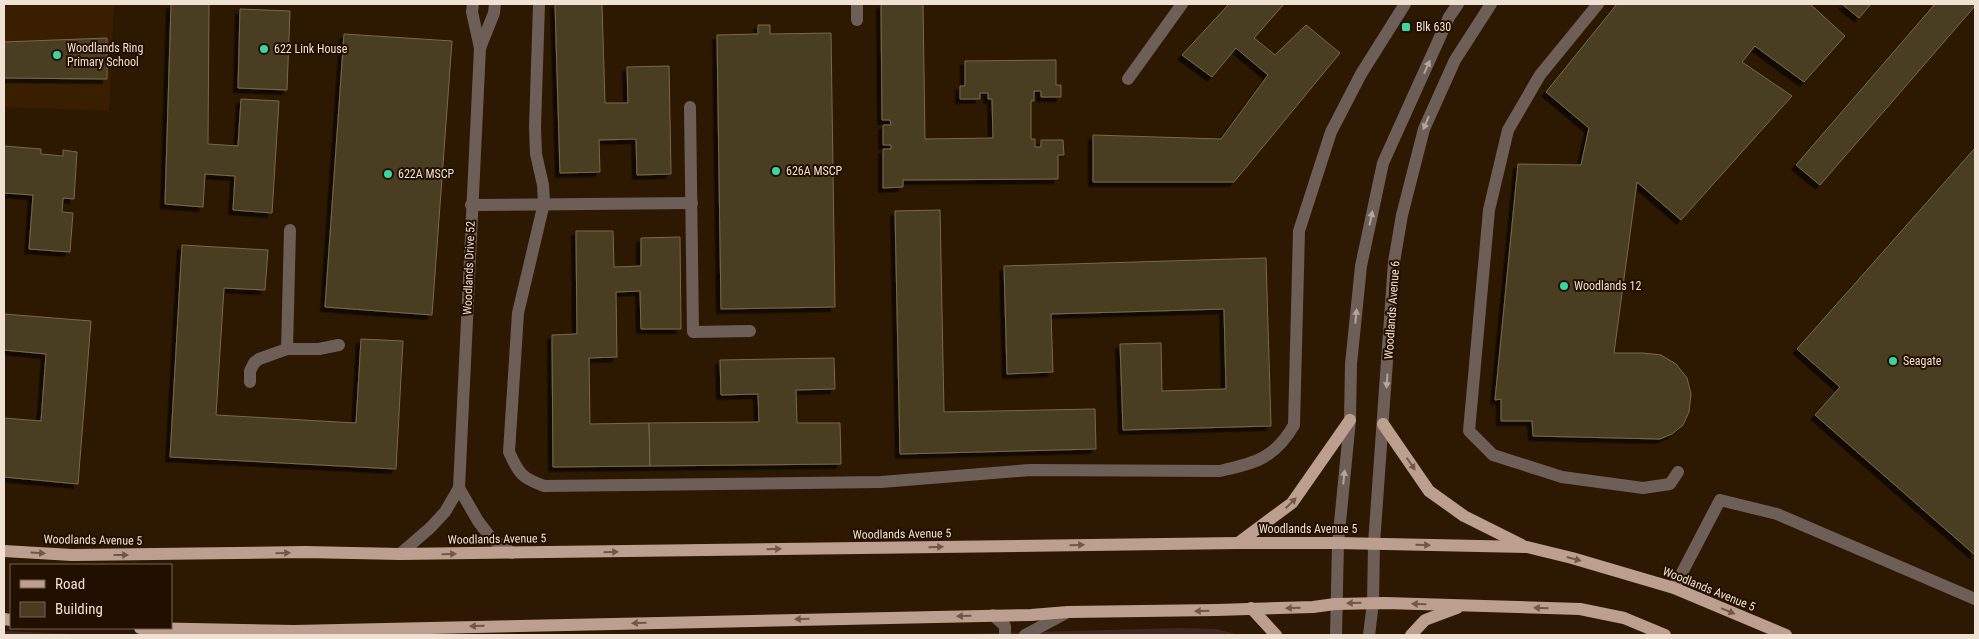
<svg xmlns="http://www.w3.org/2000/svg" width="1979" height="639" font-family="'Roboto Condensed',sans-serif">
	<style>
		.built { fill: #391f00 }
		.green { fill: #422724 }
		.building { fill: #483c20; stroke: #786a4b; filter: url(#shadow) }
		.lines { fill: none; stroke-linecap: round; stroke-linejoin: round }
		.minor { stroke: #6d5e57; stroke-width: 12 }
		.major { stroke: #bd9f90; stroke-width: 12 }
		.oneway { fill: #b4a69b }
		.oneway2 { fill: #705748 }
		.poi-dot { fill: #3bd4a4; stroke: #230f00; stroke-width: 2 }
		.labels { text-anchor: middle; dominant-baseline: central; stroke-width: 4; stroke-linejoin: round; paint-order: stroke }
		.poi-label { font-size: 12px; fill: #efe1d3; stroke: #230f00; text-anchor: start }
		.street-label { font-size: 12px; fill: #efe1d3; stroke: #230f00 }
	</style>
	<defs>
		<filter id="shadow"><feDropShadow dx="-4.5" dy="4.5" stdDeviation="0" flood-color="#0009"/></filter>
	</defs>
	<rect width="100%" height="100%" fill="#2d1901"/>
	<path class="built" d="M4,4H114L109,111L4,107Z"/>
	<g class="green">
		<path d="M1181,628L1216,629L1240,635H924Z"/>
		<path d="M4,631L94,635H4Z"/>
	</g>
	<g class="building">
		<path d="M171,4H209L208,144L238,146L241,99L279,101L272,213L233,210L235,176L205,174L203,207L165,204Z"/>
		<path d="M555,4H602L605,103H628L627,67L669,66L671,174L637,175L636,139L599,140L600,172L560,173Z"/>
		<path d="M881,4H923L925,139L993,138L992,99H988V93H980V99H960V86H965V61L1056,60V85H1061V97H1041V91H1034V101H1031V139H1035V147H1041V140H1063L1064,155H1058V179L903,180V187L883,188V149H891V145H883V125H891L890,120H882Z"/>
		<path d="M1229,4H1284L1254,38L1275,55L1306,25L1340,53L1234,182H1093V135L1221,139L1268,75L1236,48L1212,77L1182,55Z"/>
		<path d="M1617,4H1810L1845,36L1804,82L1755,46L1742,62L1792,96L1681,220L1637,182L1614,353H1643L1661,355L1676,364L1687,378L1691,394L1689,412L1683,425L1672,434L1660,439L1533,436L1532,421H1501V399L1495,400L1518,164L1581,165L1589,128L1546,92Z"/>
		<path d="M1842,4H1871L1859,18Z"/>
		<path d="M1935,4H1975V6L1820,185L1796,165Z"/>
		<path d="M240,9L290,11L287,90L238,88Z"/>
		<path d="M758,25H770V34L831,33L835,307L721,309L717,35L758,34Z"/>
		<path d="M344,34L452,41L432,315L325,307Z"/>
		<path d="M107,38V79L4,78V42Z"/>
		<path d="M4,146L41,149V154L63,156V150L77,152L74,199L63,198L62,212L73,213L70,252L29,249L33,195L4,193Z"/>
		<path d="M1975,148V555L1815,415L1840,387L1797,349Z"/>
		<path d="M940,210L944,412L1095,409L1096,449L900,454L895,211Z"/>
		<path d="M576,231H613L614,267L641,266V238L680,237L681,329H641L640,291L616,292L617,357L589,358L590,424L649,423L650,466L553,467L552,335L577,334Z"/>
		<path d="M182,245L268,250L265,290L224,288L216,415L356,423L361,339L403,341L396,469L170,457Z"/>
		<path d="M1266,258L1271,426L1123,430L1120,344L1161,343L1162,391L1226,389L1224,309L1051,314L1053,372L1007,374L1004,266Z"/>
		<path d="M4,314L91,321L78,484L4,477V418L41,421L46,354L4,350Z"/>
		<path d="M834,358L835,389L796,390L797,423H840L841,464L650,466L649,423L759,422L758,394L721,395L720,360Z"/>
	</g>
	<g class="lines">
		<g class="minor">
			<path d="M539,4L535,127L536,154L543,185L544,203L518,313L509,452C519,474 522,478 544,486L881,482L1030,470L1220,471C1256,463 1275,458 1294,425L1299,231L1331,132L1361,74L1405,4"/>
			<path d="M857,4V20"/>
			<path d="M1598,4L1540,75L1508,130L1489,210L1469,431L1493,455L1562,477L1643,488L1670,484L1678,472"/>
			<path d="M480,48L494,13L495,4"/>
			<path d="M1128,79L1182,4"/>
			<path d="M690,107L693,332L750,331"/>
			<path d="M471,205L692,203"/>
			<path d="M287,349L290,230"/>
			<path d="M250,382V371L254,363L259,359L287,349H319L339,345"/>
			<path d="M459,488L478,521L491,538L512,553"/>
			<path d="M400,554L430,528L445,512L459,488L480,48L472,12L473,4"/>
			<path d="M1674,588L1720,500L1777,514L1975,599"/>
			<path d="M993,615L1005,626V635"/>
			<path d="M1025,635L1068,612"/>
			<path d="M1336,635L1338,543L1350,420L1351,364L1361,266L1383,163L1449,17L1458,4"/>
			<path d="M1369,635L1373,603L1374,544L1394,262L1402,215L1424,129L1455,60L1491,4"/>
		</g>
		<g class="major">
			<path d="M1383,424L1429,491L1464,516L1522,545"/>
			<path d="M1238,543L1292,503L1350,420"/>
			<path d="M4,551L72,555L305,552L400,554L1238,543H1338L1527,547L1572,558L1674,588L1786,635"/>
			<path d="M1251,608L1276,635"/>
			<path d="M4,619L11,620"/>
			<path d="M140,628L294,631L1031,615L1068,612L1217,610L1313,607L1335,604L1385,603L1580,609L1624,618L1665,635"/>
			<path d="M1411,635L1425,620L1457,608"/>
		</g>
	</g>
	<defs><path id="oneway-solid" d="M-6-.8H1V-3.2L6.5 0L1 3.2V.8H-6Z" transform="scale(1.25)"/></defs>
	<g class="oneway">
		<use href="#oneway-solid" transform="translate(1427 67) rotate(-66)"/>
		<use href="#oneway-solid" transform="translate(1426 123) rotate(113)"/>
		<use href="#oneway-solid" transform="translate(1371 218) rotate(-78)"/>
		<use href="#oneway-solid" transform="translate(1356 316) rotate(-85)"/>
		<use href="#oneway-solid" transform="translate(1387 381) rotate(94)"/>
		<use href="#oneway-solid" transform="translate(1344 477) rotate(-84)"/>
	</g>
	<g class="oneway2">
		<use href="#oneway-solid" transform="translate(1411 464) rotate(56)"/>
		<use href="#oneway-solid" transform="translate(1291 503) rotate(-45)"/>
		<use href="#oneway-solid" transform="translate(1077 545) rotate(-1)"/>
		<use href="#oneway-solid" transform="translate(1423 545) rotate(1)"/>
		<use href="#oneway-solid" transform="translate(936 547) rotate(-1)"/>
		<use href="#oneway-solid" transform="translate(774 549) rotate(-1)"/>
		<use href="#oneway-solid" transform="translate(611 552) rotate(-1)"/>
		<use href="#oneway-solid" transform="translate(38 553) rotate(4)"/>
		<use href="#oneway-solid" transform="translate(283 553) rotate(-2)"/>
		<use href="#oneway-solid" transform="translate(449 554) rotate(-1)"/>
		<use href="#oneway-solid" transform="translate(121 555)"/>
		<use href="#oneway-solid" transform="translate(1574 559) rotate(15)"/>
		<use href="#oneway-solid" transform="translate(1354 603) rotate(179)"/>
		<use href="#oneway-solid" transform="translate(1419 604) rotate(-178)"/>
		<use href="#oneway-solid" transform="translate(1293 608) rotate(179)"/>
		<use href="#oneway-solid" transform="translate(1541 608) rotate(-178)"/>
		<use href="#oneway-solid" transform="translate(1202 611) rotate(179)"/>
		<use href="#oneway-solid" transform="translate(1728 611) rotate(23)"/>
		<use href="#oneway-solid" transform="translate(964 616) rotate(178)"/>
		<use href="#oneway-solid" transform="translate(802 619) rotate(178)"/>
		<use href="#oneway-solid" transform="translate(639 623) rotate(179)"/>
		<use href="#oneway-solid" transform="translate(477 626) rotate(179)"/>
	</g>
	<g class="poi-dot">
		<rect x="1401" y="22" width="10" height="10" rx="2.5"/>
		<circle cx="264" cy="49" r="5"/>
		<circle cx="57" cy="55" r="5"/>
		<circle cx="776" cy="171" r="5"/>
		<circle cx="388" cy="174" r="5"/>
		<circle cx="1564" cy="286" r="5"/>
		<circle cx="1893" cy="361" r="5"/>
	</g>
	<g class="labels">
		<g class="poi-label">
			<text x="1416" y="27">Blk 630</text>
			<text x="67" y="48">Woodlands Ring<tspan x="67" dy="14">Primary School</tspan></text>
			<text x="274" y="49">622 Link House</text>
			<text x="786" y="171">626A MSCP</text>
			<text x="398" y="174">622A MSCP</text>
			<text x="1574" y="286">Woodlands 12</text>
			<text x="1903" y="361">Seagate</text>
		</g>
		<g class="street-label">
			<text transform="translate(469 268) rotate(-88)">Woodlands Drive 52</text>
			<text transform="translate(1392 310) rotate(-86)">Woodlands Avenue 6</text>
			<text x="1308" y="529">Woodlands Avenue 5</text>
			<text transform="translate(902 534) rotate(-1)">Woodlands Avenue 5</text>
			<text transform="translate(497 539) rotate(-1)">Woodlands Avenue 5</text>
			<text transform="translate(93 540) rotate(1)">Woodlands Avenue 5</text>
			<text transform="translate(1709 589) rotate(22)">Woodlands Avenue 5</text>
		</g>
	</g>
	<rect width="1979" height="639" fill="none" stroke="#efe1d3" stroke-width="10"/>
	<rect x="10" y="564" width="162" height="65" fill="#230f00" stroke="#756354"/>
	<rect x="20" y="580" width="25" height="8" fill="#bd9f90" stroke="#756354"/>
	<text x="55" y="589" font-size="15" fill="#efe1d3">Road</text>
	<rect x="20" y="602" width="25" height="15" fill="#483c20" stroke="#756354"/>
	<text x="55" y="614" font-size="15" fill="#efe1d3">Building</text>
</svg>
